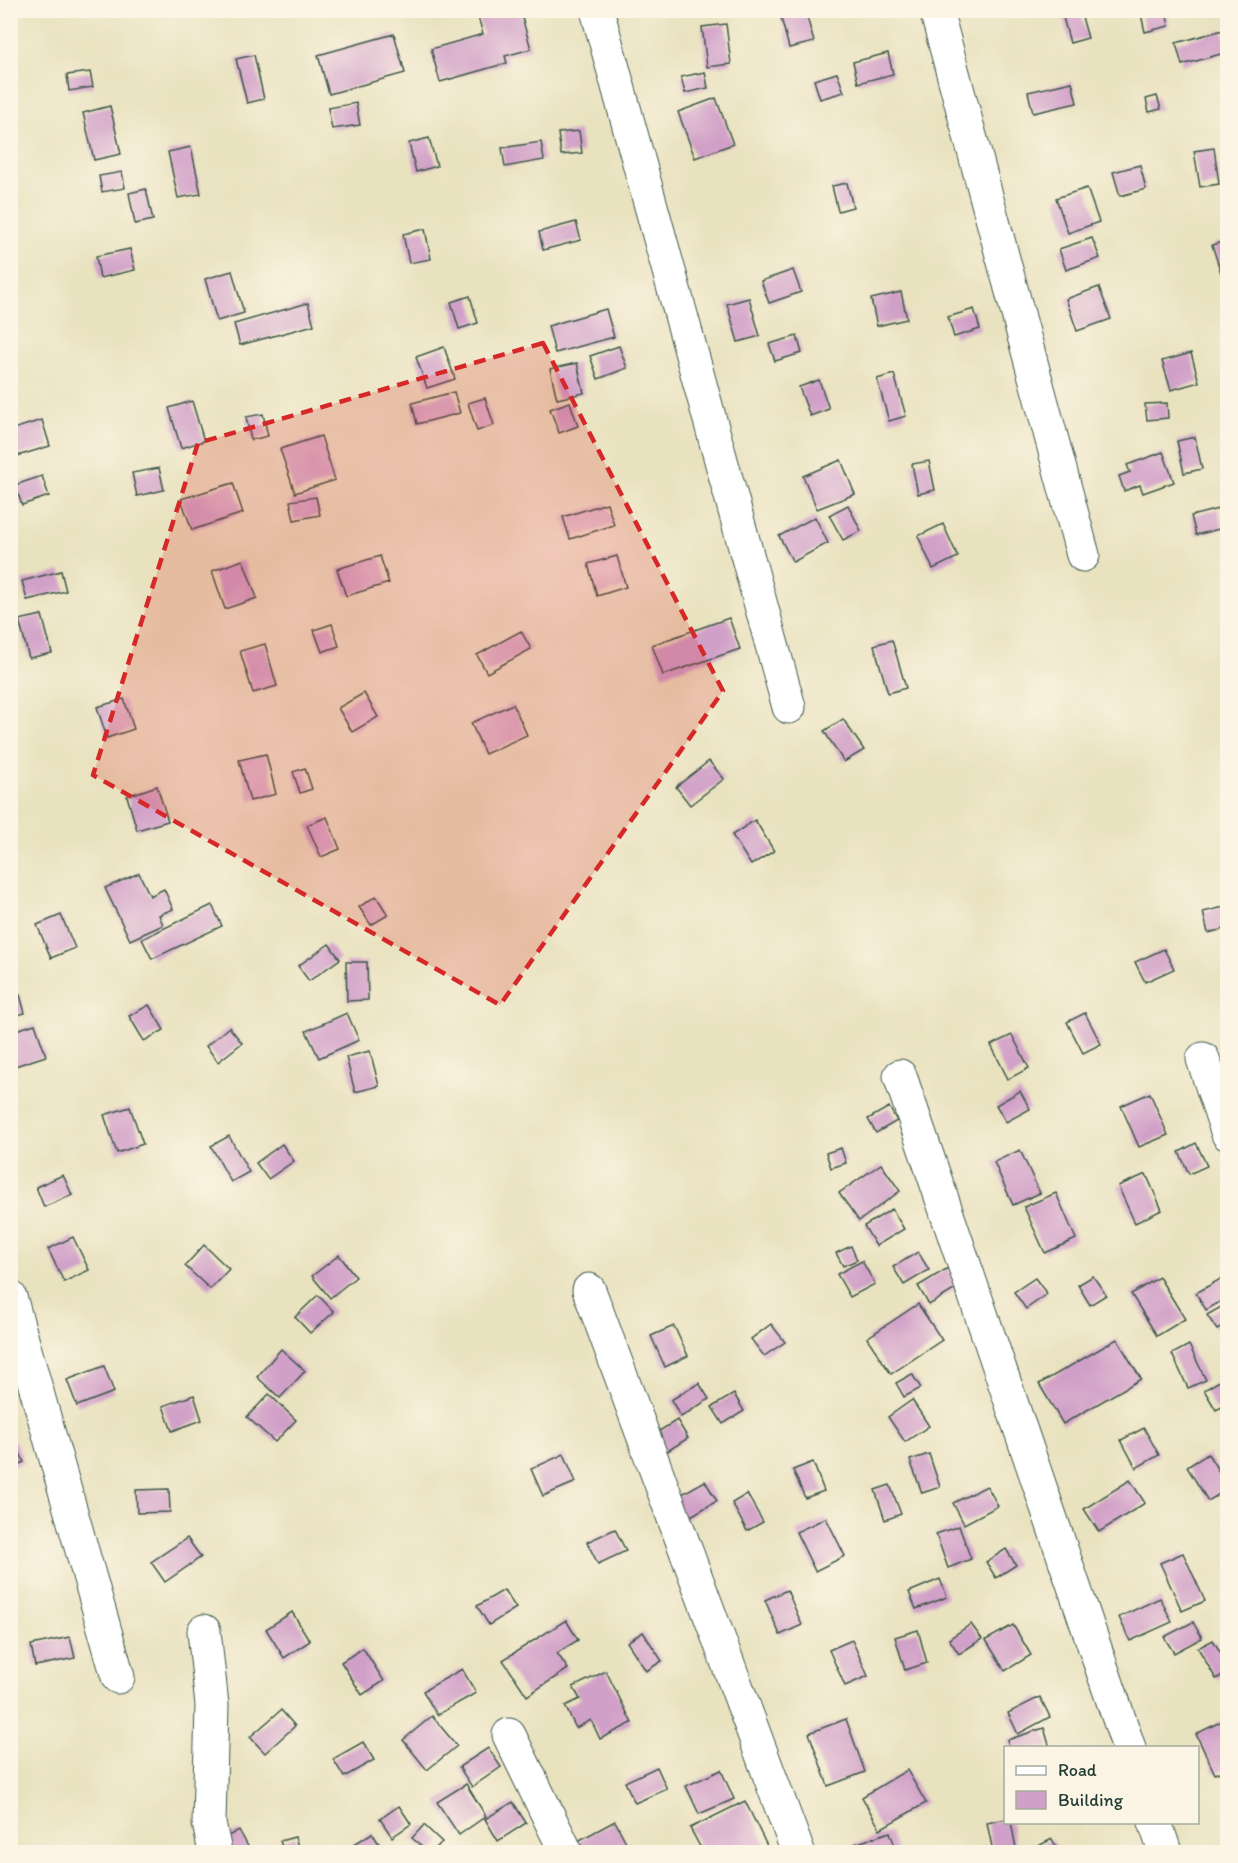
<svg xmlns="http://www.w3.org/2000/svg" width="1238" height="1863" font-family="Itim,sans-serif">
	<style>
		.building { fill: #d1a0c8 }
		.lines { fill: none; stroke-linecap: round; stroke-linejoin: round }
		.minor-casing { stroke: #3d5649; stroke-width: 35 }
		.minor { stroke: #fff; stroke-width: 33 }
		.marked { fill: #d62828; fill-opacity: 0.2; stroke: #d62828; stroke-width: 4.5; stroke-dasharray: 12 8; stroke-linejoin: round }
	</style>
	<rect width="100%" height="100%" fill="#fcf5e5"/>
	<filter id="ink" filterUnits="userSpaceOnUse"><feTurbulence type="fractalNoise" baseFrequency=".0167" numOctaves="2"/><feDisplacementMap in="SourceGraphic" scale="12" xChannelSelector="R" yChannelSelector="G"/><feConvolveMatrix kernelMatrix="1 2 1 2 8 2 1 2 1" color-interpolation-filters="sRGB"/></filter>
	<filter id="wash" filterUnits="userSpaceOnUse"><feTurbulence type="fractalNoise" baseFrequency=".008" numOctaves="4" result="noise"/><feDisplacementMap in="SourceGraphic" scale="24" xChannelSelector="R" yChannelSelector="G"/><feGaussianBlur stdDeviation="1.35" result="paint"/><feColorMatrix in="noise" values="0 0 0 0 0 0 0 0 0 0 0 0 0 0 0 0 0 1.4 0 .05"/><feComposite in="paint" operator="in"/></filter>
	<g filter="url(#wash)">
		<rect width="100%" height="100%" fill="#e9e2bf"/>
		<g id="blocks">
			<g class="building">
				<path d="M476,10H520L531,49L505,56L507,63L440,82L431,49L483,34Z"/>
				<path d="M779,10H805L814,42L789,48Z"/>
				<path d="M1061,10H1080L1088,38L1070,43Z"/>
				<path d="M1140,10H1166L1169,26L1145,32Z"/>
				<path d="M726,24L731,64L707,67L702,27Z"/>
				<path d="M1223,30L1228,52L1182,65L1176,43Z"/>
				<path d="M394,34L405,73L329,94L318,55Z"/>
				<path d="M888,53L893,74L858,83L853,62Z"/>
				<path d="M254,55L264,99L247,103L236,59Z"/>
				<path d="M90,72L93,87L69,91L67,75Z"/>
				<path d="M705,72L708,88L685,93L681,77Z"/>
				<path d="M837,73L844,92L820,99L814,80Z"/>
				<path d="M1072,82L1077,103L1033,113L1028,92Z"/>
				<path d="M1157,96L1161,109L1149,112L1146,99Z"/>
				<path d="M716,98L733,144L695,158L678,112Z"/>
				<path d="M356,103L360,125L332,129L328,108Z"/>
				<path d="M110,106L121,154L94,160L83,113Z"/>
				<path d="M579,131L582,153L561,155L558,133Z"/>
				<path d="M429,138L437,166L416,172L409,143Z"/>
				<path d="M541,142L544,160L505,167L502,148Z"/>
				<path d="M191,147L201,194L178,198L168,152Z"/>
				<path d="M1214,148L1219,184L1200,187L1194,151Z"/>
				<path d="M1140,165L1146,189L1120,196L1113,172Z"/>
				<path d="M122,172L125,188L102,192L99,176Z"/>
				<path d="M847,183L853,207L838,211L832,186Z"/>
				<path d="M1087,188L1099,222L1068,233L1056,198Z"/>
				<path d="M146,189L153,220L135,224L129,193Z"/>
				<path d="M576,222L581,240L543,250L539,232Z"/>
				<path d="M425,229L431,259L409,263L403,234Z"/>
				<path d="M1092,238L1100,258L1066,270L1059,249Z"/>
				<path d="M1228,240V284L1225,285L1212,245Z"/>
				<path d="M130,249L135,270L100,278L96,256Z"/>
				<path d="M793,270L801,292L769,303L761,281Z"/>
				<path d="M232,271L244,313L217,321L205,279Z"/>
				<path d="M1099,287L1111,319L1077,331L1066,299Z"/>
				<path d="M901,292L907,319L877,326L871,299Z"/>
				<path d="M470,296L478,323L459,329L451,302Z"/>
				<path d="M749,298L760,336L738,342L727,304Z"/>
				<path d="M308,303L314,325L240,345L234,324Z"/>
				<path d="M606,309L614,337L555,353L548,326Z"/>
				<path d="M974,309L980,329L954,337L948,317Z"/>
				<path d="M797,336L802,353L775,361L769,344Z"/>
				<path d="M619,346L627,368L598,379L590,356Z"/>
				<path d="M444,347L455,379L427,388L416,357Z"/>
				<path d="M1191,353L1199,382L1171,390L1162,361Z"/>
				<path d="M577,363L584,393L557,399L550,369Z"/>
				<path d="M894,374L906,416L889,421L877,379Z"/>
				<path d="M819,380L829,409L810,416L799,387Z"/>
				<path d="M454,392L460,413L417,424L412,403Z"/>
				<path d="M485,398L494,425L477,431L468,403Z"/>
				<path d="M192,401L204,441L181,448L169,408Z"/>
				<path d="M570,402L578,426L559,433L550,409Z"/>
				<path d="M1167,403L1168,418L1147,420L1145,404Z"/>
				<path d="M263,414L268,436L251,440L246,417Z"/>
				<path d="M42,420L50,446L14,457L10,447V430Z"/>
				<path d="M321,436L335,480L295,493L280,449Z"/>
				<path d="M1195,437L1202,469L1184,473L1177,441Z"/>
				<path d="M1163,452L1174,482L1143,493L1140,485L1124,491L1119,476L1130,472L1127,465Z"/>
				<path d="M841,460L855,494L817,509L803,476Z"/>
				<path d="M929,461L935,490L918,494L912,464Z"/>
				<path d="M159,468L164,490L137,496L132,473Z"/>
				<path d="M42,476L49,496L22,505L15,485Z"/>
				<path d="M233,483L243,513L192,530L181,499Z"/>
				<path d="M316,497L320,515L294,520L290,501Z"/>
				<path d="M607,503L614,525L570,539L563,517Z"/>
				<path d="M848,505L861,531L843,540L829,515Z"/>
				<path d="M1218,509L1223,528L1196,535L1191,516Z"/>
				<path d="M815,517L828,543L793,562L779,536Z"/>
				<path d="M943,524L958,557L933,569L918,536Z"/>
				<path d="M380,556L389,583L346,596L337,569Z"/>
				<path d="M617,556L626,587L597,596L588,564Z"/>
				<path d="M243,560L257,598L225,609L212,571Z"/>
				<path d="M61,571L66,591L27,600L22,581Z"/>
				<path d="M42,615L52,653L29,658L19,620Z"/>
				<path d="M729,618L740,649L663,675L652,645Z"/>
				<path d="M332,624L339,646L322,652L314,630Z"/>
				<path d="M521,631L531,649L487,673L477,655Z"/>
				<path d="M892,640L906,688L888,693L874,645Z"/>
				<path d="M265,644L277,686L253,693L240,651Z"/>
				<path d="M364,693L378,717L352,732L338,708Z"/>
				<path d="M124,699L134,729L107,738L97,707Z"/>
				<path d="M513,704L527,735L485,754L471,723Z"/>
				<path d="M843,719L864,750L844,762L824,731Z"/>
				<path d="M266,754L276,794L250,801L239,760Z"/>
				<path d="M709,761L724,779L690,805L676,787Z"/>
				<path d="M305,768L312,789L300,793L293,772Z"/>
				<path d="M157,786L168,821L137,830L127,796Z"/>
				<path d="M327,817L340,849L321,857L307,825Z"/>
				<path d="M755,820L774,851L751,865L732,835Z"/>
				<path d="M139,873L150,896L164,889L173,909L159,915L163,925L130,940L105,888Z"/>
				<path d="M376,896L388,915L371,925L359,907Z"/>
				<path d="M212,905L222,926L152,959L142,939Z"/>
				<path d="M1228,906V928L1208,933L1203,912Z"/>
				<path d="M61,915L75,948L51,958L37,925Z"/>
				<path d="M329,944L340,959L309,981L298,966Z"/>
				<path d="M1164,949L1174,969L1145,982L1135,962Z"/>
				<path d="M346,962H367L368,1000L347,1001Z"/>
				<path d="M20,995L25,1013L10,1017V997Z"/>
				<path d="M149,1005L164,1030L144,1041L129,1016Z"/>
				<path d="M347,1013L359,1040L319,1058L306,1031Z"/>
				<path d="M1085,1013L1101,1044L1083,1053L1067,1022Z"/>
				<path d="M35,1024L46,1056L15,1066L10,1052V1032Z"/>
				<path d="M229,1027L242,1043L218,1062L206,1046Z"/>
				<path d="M1012,1035L1029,1068L1008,1079L991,1045Z"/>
				<path d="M370,1051L379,1086L355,1092L346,1057Z"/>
				<path d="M1020,1091L1030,1109L1006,1122L996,1105Z"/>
				<path d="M1150,1093L1168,1135L1139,1147L1121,1106Z"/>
				<path d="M130,1107L143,1144L117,1153L104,1115Z"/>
				<path d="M889,1107L897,1121L876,1133L868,1119Z"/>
				<path d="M229,1136L249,1172L231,1182L211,1146Z"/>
				<path d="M1196,1143L1207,1166L1189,1174L1179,1152Z"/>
				<path d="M282,1144L294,1161L268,1179L256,1163Z"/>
				<path d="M841,1148L846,1163L831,1168L826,1153Z"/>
				<path d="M1020,1150L1040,1193L1013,1205L994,1162Z"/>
				<path d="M881,1164L900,1191L859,1221L839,1193Z"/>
				<path d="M1146,1174L1162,1210L1135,1223L1118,1186Z"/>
				<path d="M63,1175L72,1195L44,1207L36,1187Z"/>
				<path d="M1056,1193L1076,1239L1045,1253L1024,1207Z"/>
				<path d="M892,1209L904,1229L876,1246L864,1226Z"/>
				<path d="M73,1237L89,1270L64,1282L48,1249Z"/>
				<path d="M204,1245L229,1269L210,1289L185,1266Z"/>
				<path d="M851,1246L857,1260L843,1266L836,1253Z"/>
				<path d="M918,1252L929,1270L904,1285L893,1267Z"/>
				<path d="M339,1255L356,1277L330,1298L312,1276Z"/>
				<path d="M862,1261L875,1284L850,1297L837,1274Z"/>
				<path d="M948,1268L959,1287L929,1305L918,1286Z"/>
				<path d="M1093,1276L1106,1295L1090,1305L1078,1285Z"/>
				<path d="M1159,1277L1185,1319L1157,1336L1131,1294Z"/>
				<path d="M1224,1277L1228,1283V1297L1206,1310L1196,1293Z"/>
				<path d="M1035,1278L1047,1294L1026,1309L1014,1292Z"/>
				<path d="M318,1295L334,1312L310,1333L295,1317Z"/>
				<path d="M1228,1303V1324L1217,1330L1207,1315Z"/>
				<path d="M918,1304L942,1340L891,1374L867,1338Z"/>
				<path d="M771,1324L785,1342L764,1356L751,1339Z"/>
				<path d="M674,1326L688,1356L665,1367L651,1336Z"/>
				<path d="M1117,1339L1141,1379L1063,1424L1039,1384Z"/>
				<path d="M1189,1345L1206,1380L1188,1388L1172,1354Z"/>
				<path d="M281,1349L305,1371L280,1398L257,1377Z"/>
				<path d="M104,1366L114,1392L77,1406L67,1380Z"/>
				<path d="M912,1374L921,1388L904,1397L896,1383Z"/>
				<path d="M1228,1376V1404L1216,1410L1204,1390Z"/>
				<path d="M699,1383L709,1399L681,1417L671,1400Z"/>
				<path d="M269,1394L296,1420L275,1442L247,1417Z"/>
				<path d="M734,1394L744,1411L723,1424L712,1407Z"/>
				<path d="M194,1395L202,1420L172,1431L163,1406Z"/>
				<path d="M912,1400L929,1426L905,1442L888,1417Z"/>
				<path d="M677,1420L688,1438L663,1454L651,1436Z"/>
				<path d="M1144,1428L1159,1455L1136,1468L1121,1440Z"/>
				<path d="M15,1441L24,1462L10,1468V1443Z"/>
				<path d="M564,1454L576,1482L543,1496L531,1469Z"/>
				<path d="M929,1454L940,1487L922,1493L910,1460Z"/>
				<path d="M1208,1454L1228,1486V1489L1208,1501L1187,1467Z"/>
				<path d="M813,1462L824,1491L805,1498L793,1470Z"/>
				<path d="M1130,1480L1145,1503L1099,1532L1084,1509Z"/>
				<path d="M705,1481L717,1501L684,1520L673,1499Z"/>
				<path d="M890,1485L901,1514L885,1520L875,1490Z"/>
				<path d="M987,1486L998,1506L964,1524L953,1503Z"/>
				<path d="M169,1489L170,1512L137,1513L136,1490Z"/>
				<path d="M747,1494L763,1522L747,1531L732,1503Z"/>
				<path d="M826,1518L845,1556L815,1571L796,1532Z"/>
				<path d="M959,1526L971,1559L948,1568L936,1534Z"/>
				<path d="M615,1529L626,1551L598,1564L587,1542Z"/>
				<path d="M187,1538L201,1557L165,1582L151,1562Z"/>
				<path d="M1006,1549L1016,1565L996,1578L986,1562Z"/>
				<path d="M1183,1553L1205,1601L1182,1611L1160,1563Z"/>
				<path d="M940,1579L947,1597L916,1609L909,1592Z"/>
				<path d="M504,1590L516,1608L489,1625L477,1606Z"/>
				<path d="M787,1590L802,1625L780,1635L765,1600Z"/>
				<path d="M1160,1598L1172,1622L1130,1641L1119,1617Z"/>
				<path d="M292,1612L310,1641L284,1658L266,1629Z"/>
				<path d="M566,1620L578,1640L557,1653L568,1669L527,1696L503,1660Z"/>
				<path d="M1193,1622L1202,1638L1174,1653L1164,1637Z"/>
				<path d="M971,1624L982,1639L959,1654L949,1639Z"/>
				<path d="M1013,1625L1031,1655L1005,1671L986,1640Z"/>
				<path d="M918,1630L927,1663L905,1670L895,1637Z"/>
				<path d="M643,1632L662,1661L646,1671L627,1642Z"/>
				<path d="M70,1637L75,1658L35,1666L31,1645Z"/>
				<path d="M852,1640L868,1676L845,1686L829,1650Z"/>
				<path d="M1213,1640L1228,1665V1672L1216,1679L1198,1648Z"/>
				<path d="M363,1648L384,1681L362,1695L341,1662Z"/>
				<path d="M462,1669L476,1693L437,1715L423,1691Z"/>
				<path d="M606,1671L632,1723L600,1739L591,1720L576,1728L565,1706L580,1699L573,1687Z"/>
				<path d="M1040,1697L1050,1717L1018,1734L1008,1713Z"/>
				<path d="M281,1710L295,1726L265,1753L250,1737Z"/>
				<path d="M432,1716L457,1746L427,1770L403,1740Z"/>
				<path d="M1228,1718V1768L1215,1774L1196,1734Z"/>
				<path d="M846,1719L865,1772L828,1786L809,1733Z"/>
				<path d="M1044,1728L1050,1748H1010L1007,1740Z"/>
				<path d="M363,1742L374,1760L344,1777L333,1759Z"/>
				<path d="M488,1748L501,1767L472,1787L459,1767Z"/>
				<path d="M657,1767L667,1789L635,1803L625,1782Z"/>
				<path d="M721,1770L734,1799L699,1814L686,1786Z"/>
				<path d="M907,1770L926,1803L880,1829L862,1797Z"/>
				<path d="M466,1784L486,1816L459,1835L437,1802Z"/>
				<path d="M745,1801L770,1852H703L690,1828Z"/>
				<path d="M513,1802L526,1823L498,1841L485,1819Z"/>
				<path d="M399,1806L411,1824L392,1837L380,1819Z"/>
				<path d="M1006,1819V1822H1011L1016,1848L993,1852L987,1823Z"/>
				<path d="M615,1821L631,1852H580L574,1843Z"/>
				<path d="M424,1825L442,1842L432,1852H428L412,1838Z"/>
				<path d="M239,1830L251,1852H219L214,1844Z"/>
				<path d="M890,1832L897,1852H855L852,1845Z"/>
				<path d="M372,1833L383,1850L379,1852H347L345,1850Z"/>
				<path d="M295,1837L300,1852H284L280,1841Z"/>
				<path d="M1052,1839L1059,1852H1031L1030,1850Z"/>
			</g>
		</g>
	</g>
	<g filter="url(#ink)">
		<use href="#blocks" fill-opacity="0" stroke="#3d5649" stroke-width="1.5"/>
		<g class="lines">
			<defs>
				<g id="minor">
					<path d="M597,10L789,707"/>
					<path d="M936,10L1083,555"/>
					<path d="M1203,1059L1228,1134"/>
					<path d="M900,1076L1129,1748"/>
					<path d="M589,1290L798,1852"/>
					<path d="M10,1297L118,1677"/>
					<path d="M204,1631L212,1705L209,1823L215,1852"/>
					<path d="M509,1735L566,1852"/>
					<path d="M1155,1822L1165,1852"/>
				</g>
			</defs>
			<use href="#minor" class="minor-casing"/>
			<use href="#minor" class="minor"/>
		</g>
	</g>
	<path class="marked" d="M543,343L723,691L500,1005L93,775L198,443Z"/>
	<rect width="1238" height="1863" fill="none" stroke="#fcf5e5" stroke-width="36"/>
	<rect x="1004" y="1746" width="195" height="78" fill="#fcf5e5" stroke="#a4ab9e" stroke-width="1.5"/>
	<rect x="1016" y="1766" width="30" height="9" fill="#ffffff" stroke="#a4ab9e" stroke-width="1.5"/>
	<text x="1058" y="1776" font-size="18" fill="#1f3d34">Road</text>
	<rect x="1016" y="1791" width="30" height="18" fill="#d1a0c8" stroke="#a4ab9e" stroke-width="1.5"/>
	<text x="1058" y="1806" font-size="18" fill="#1f3d34">Building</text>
</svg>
